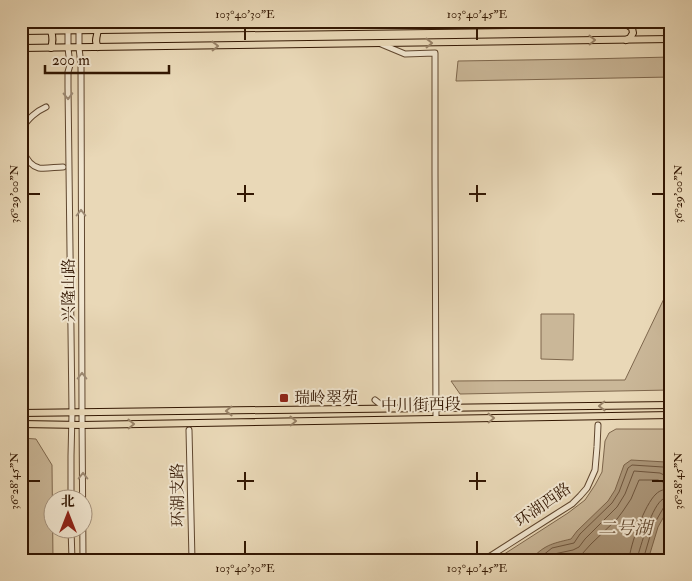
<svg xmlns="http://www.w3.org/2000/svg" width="692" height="581" font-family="'IM FELL Double Pica','Noto Serif SC',serif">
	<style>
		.green { fill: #cab798; stroke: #7e674d }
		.water { fill: #ab9679; stroke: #7b6349 }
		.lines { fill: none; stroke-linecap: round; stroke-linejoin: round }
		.shore { stroke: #6f563e; stroke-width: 1 }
		.minor-casing { stroke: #60472f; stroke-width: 7 }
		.major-casing { stroke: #331702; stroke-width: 8 }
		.minor { stroke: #f1e6d0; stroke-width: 5 }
		.major { stroke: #e9d8b7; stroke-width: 6 }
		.oneway { stroke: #978166 }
		.oneway2 { stroke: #9c8973 }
		.ticks { fill: none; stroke: #331702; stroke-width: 2 }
		.poi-dot { fill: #8f2418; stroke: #f1e6d0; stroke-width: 2 }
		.labels { text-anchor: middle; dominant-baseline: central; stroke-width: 4; stroke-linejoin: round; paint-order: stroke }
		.street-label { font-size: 16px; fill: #331702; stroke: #f1e6d0 }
		.poi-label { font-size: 16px; fill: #331702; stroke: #f1e6d0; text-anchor: start }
		.water-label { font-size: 18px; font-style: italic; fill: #634a32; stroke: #f1e6d0 }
		.neatline { fill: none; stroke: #331702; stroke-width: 2 }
		.ticks-label { font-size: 12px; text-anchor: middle; fill: #331702 }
	</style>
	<rect width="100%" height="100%" fill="#e9d8b7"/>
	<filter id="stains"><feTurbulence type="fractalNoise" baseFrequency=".004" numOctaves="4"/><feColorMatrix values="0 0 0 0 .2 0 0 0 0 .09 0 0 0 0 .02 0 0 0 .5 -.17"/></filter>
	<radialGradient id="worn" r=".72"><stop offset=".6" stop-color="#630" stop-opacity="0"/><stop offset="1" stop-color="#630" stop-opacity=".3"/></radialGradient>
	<g class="green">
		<path d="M671,57V77L456,81L458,61L585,59Z"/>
		<path d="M671,284V390L460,394L451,381L625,380Z"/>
		<path d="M541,314H574L573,360L541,359Z"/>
		<path d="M616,429H671V560H495L568,513L585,500L595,485L602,472L605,441L609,433Z"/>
		<path d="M21,438L36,439L52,465L53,560H21Z"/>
	</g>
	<path class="water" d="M631,460L666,462L671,467V504L658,527L648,560H530C545,545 550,544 571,539L577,531L608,501L615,490L624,465Z"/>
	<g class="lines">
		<g class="shore">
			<path d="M537,560L552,548L574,543L580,534L612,503L619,492L628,468L632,465L663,467L667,470H671"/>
			<path d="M547,560L554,554L573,550L579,547L585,539L617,507L625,494L634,471L660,473L666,476H671"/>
			<path d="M565,560L577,557L582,554L591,544L617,519L623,511L631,499L639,480H658L665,483L671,484"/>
			<path d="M629,560C630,545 645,504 656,494C660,490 665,489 671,489"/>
			<path d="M637,560L638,555C642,542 652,506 663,499C666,497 667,497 671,497"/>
			<path d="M643,560L653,526L665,505L671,503"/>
		</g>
		<defs>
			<g id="minor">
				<path d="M68,21V48L70,65L68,72V87L72,413L71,456V498"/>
				<path d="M79,21V48L81,65L82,413L83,560"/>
				<path d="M381,44L405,54L435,53V173L436,419"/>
				<path d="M46,107C37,111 27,119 23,128C18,141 24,164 39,168C46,169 56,167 63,167"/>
				<path d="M375,400L385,408"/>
				<path d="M189,430L192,560"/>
				<path d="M71,528L72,560"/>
				<path d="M484,560L553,516L572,504L580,496L587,488L595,470L597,447L598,425"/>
			</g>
			<g id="major">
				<path d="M98,30C97,36 94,42 98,47"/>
				<path d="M21,31L671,23"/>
				<path d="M626,40L630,38L633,33L632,28L626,24"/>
				<path d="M21,48L671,39"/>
				<path d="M51,48C53,42 53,37 51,31"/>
				<path d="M21,413L671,405"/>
				<path d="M21,424L82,425L671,415"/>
			</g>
		</defs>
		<use href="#minor" class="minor-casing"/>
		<use href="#major" class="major-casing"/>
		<use href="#minor" class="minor"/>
		<use href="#major" class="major"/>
	</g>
	<defs><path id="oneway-chevron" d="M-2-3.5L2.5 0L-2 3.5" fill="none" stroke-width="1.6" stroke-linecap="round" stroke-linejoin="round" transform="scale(1.25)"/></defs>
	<g class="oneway">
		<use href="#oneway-chevron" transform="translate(592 40) rotate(-1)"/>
		<use href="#oneway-chevron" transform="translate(429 43) rotate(-1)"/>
		<use href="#oneway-chevron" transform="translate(215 46) rotate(-1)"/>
		<use href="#oneway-chevron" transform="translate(602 406) rotate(179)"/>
		<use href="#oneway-chevron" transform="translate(229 411) rotate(179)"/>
		<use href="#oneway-chevron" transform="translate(491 418) rotate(-1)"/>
		<use href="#oneway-chevron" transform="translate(293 421) rotate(-1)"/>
		<use href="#oneway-chevron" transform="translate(131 424) rotate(-1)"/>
	</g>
	<g class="oneway2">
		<use href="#oneway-chevron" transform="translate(68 96) rotate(89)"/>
		<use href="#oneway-chevron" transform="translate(81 213) rotate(-90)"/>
		<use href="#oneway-chevron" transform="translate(82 376) rotate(-90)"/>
		<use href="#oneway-chevron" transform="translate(83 476) rotate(-90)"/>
	</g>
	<path class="ticks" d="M245,28V40M477,28V40M245,185V202M477,185V202M28,194H40M237,194H254M469,194H486M652,194H664M245,472V490M477,472V490M28,481H40M237,481H254M469,481H486M652,481H664M245,541V554M477,541V554"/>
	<rect class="poi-dot" x="279" y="393" width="10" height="10" rx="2.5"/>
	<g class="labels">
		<g class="street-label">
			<text transform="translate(69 290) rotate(-90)">兴隆山路</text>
			<text transform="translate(421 405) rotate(-1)">中川街西段</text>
			<text transform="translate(178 495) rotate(-91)">环湖支路</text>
			<text transform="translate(543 505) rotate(-35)">环湖西路</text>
		</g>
		<g class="poi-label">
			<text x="294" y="398">瑞岭翠苑</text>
		</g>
		<g class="water-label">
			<text x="625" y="528">二号湖</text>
		</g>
	</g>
	<rect width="692" height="581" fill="none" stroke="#e9d8b7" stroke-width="55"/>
	<g transform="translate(68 514)"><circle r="24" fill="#f1e6d0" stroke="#a5937e"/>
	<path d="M0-4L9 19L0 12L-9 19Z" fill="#8f2418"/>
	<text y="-8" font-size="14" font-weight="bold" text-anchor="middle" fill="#331702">北</text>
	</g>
	<path d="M45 65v8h124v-8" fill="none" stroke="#331702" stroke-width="2.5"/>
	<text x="52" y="65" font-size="15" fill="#331702" stroke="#f1e6d0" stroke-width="4" paint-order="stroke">200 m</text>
	<rect x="28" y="28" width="636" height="526" class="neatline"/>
	<g class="ticks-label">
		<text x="245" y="18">103°40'30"E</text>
		<text x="477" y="18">103°40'45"E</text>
		<text transform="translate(14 194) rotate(-90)" y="4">36°29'00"N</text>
		<text transform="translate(678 194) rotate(-90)" y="4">36°29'00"N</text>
		<text transform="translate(14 481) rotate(-90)" y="4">36°28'45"N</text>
		<text transform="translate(678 481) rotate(-90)" y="4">36°28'45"N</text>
		<text x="245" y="572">103°40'30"E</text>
		<text x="477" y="572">103°40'45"E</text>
	</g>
	<rect width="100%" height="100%" filter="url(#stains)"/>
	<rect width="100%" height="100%" fill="url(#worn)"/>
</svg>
